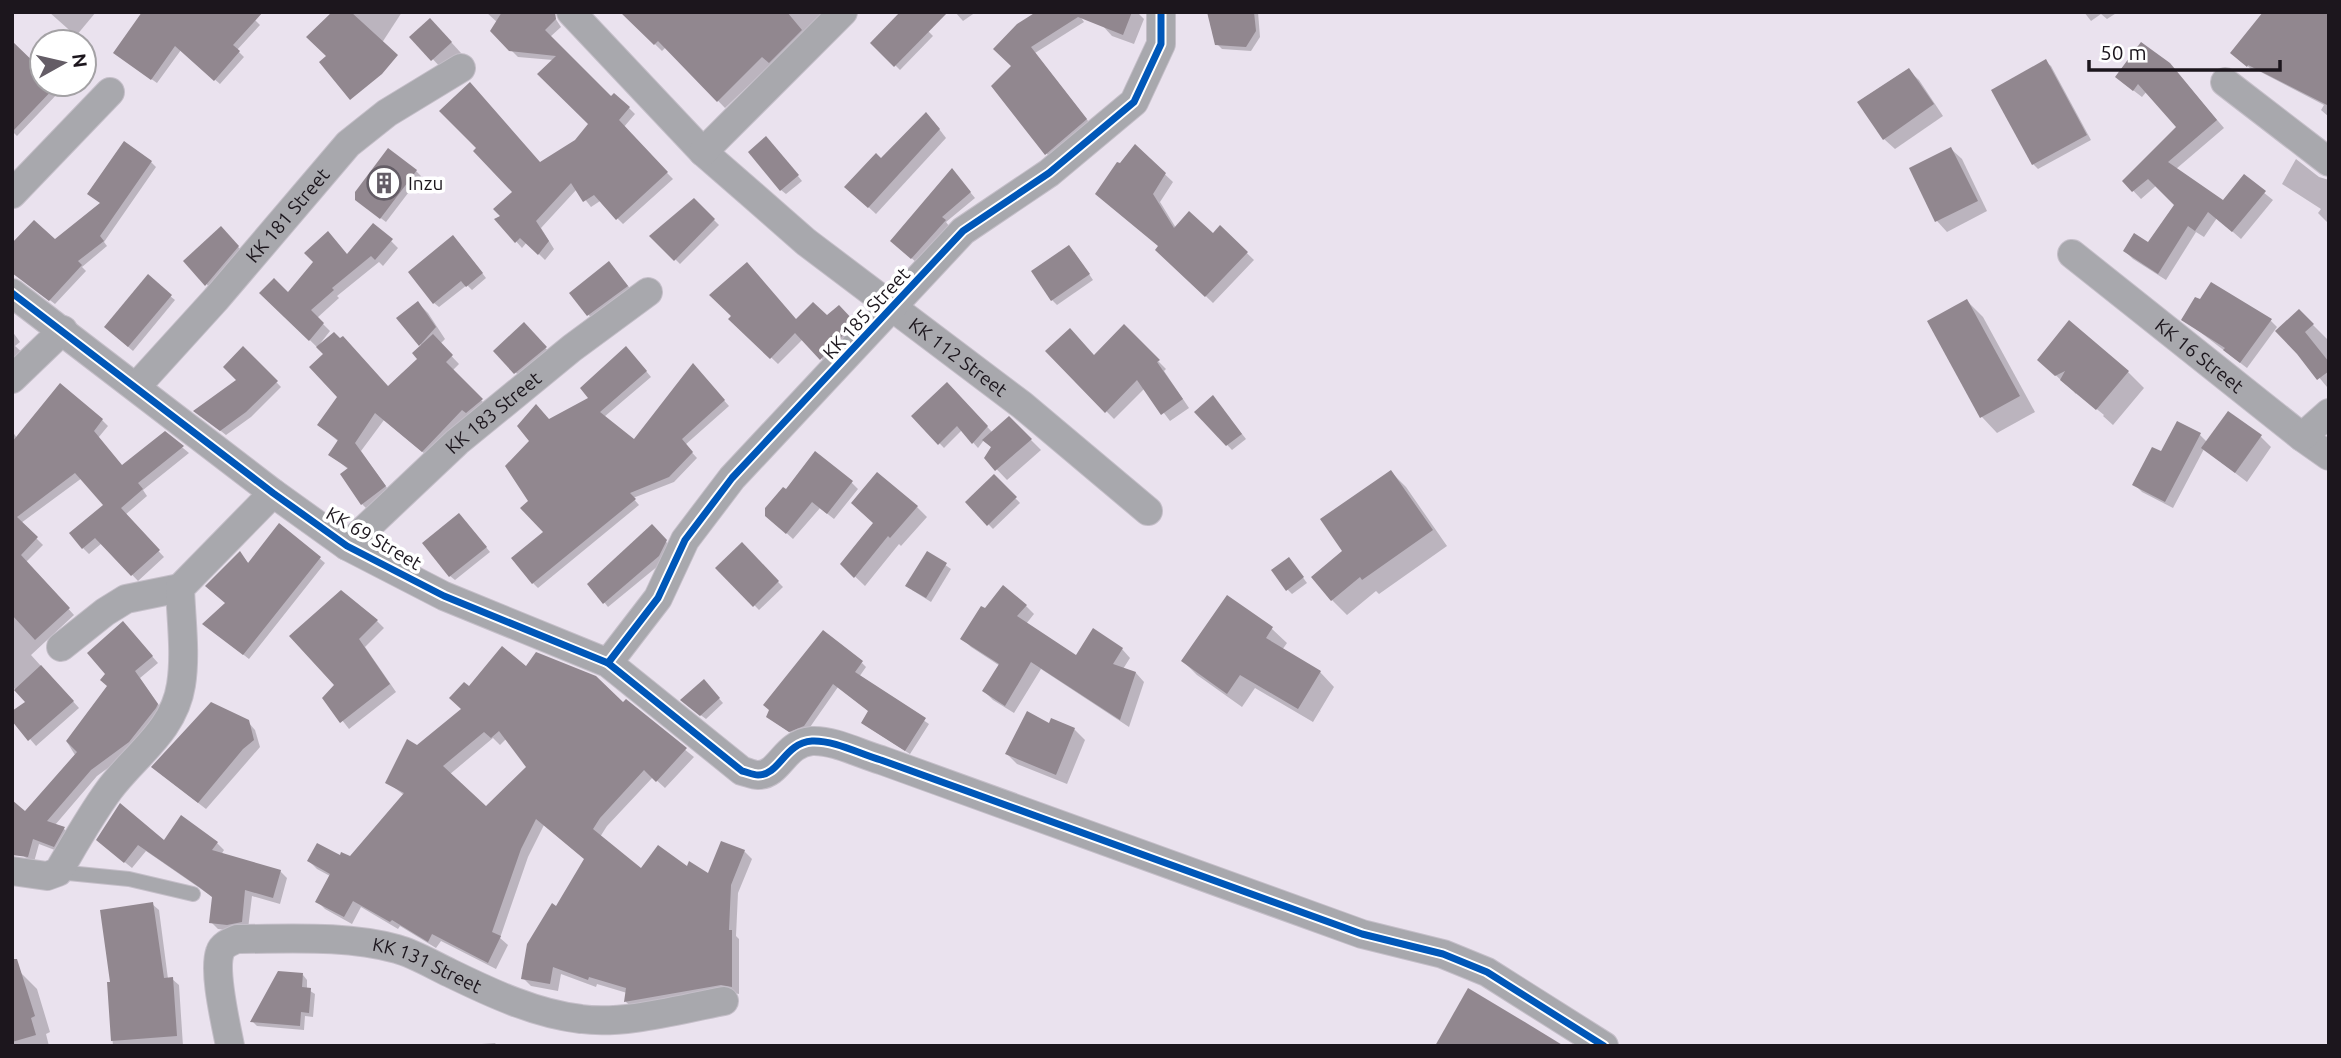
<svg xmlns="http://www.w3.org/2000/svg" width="2341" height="1058" font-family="Ubuntu,sans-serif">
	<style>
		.shadow { fill: #0003; fill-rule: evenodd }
		.building { fill: #91878f; fill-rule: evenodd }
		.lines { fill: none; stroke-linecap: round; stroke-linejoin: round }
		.service-casing { stroke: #c4bec8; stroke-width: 16 }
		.minor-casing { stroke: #c4bec8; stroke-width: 30 }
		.service { stroke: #a8a8ad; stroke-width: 14 }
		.minor { stroke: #a8a8ad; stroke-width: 28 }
		.cycleway-casing { stroke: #fff; stroke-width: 11 }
		.cycleway { stroke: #0057b8; stroke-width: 7 }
		.labels { text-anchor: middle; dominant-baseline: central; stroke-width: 7; stroke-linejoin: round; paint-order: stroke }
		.poi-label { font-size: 19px; fill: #1c161d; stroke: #fff; text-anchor: start }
		.street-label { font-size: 19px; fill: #1c161d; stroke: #fff }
	</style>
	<rect width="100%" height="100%" fill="#eae2ee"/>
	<g class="shadow">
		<path d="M49,12H96L76,36Z"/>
		<path d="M247,12L260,25L237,50L244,57L220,84L181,50L157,83L120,57Z"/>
		<path d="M335,12H402L348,95L328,56Z"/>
		<path d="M486,12H551L561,27L550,37L611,99L629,108L635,114L623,128L673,179L623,224L600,201L591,207L577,189L541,228L554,249L545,260L527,242L522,248L497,220L503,216L540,164L576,141L590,124L553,60L518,57L492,31L498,23Z"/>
		<path d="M622,12H823L777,69L771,64L725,108L666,47L662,51Z"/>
		<path d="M909,12L933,36L900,70L873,43Z"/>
		<path d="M955,12H976L963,21Z"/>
		<path d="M1077,12L1084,22L1035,53L1092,126L1052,159L1046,153L1013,66L996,49Z"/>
		<path d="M1107,12H1137L1144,19L1134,44L1112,36L1102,25Z"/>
		<path d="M1209,12H1258L1260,37L1251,51L1222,49L1217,44Z"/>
		<path d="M2084,12H2118L2107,19L2101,14L2091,21Z"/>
		<path d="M2329,12V117L2321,110L2324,105L2255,69L2254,71L2238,59Z"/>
		<path d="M440,30L461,53L443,70L412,37Z"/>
		<path d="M2046,62L2051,66L2091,140L2038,169L2033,164Z"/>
		<path d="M1908,70L1919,80L1943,116L1895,149L1884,139Z"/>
		<path d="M42,73V84H53L60,91L17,136L12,131Z"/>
		<path d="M2177,73L2224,128L2176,169L2224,202L2244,177L2273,200L2241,239L2217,218L2204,237L2196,232L2166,280L2133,259L2125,251L2149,245L2176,204L2157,185L2141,199L2124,181L2178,127L2147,91L2142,97L2125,84Z"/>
		<path d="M933,121L946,138L876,214L847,187Z"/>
		<path d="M771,143L802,181L786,194L781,190Z"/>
		<path d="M1135,146L1173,182L1160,202L1176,228L1213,235L1220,227L1254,260L1213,303L1157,249L1160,247L1121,165Z"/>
		<path d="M1951,149L1962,159L1987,211L1947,232L1937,221L1911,169Z"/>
		<path d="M2296,159L2319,177L2329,180V224L2318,213L2321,209L2282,184Z"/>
		<path d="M151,162L156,167L104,242L107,246L82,267L86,271L55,304L14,273Z"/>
		<path d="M416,171L421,176L386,222L362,204Z"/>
		<path d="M956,175L975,198L946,222L949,226L917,263L897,245Z"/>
		<path d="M694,200L719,225L680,264L652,236Z"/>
		<path d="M221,229L243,252L211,289L185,261Z"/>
		<path d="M391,241L398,248L383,266L379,262L337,296L339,298L317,318L330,331L319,345L388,388L419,359L422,346L398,318L418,303L428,313L445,339L440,344L459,364L452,371L489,408L431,459L384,420L361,451L392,495L370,512L362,504L349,470L330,454L339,442L319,425L339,397L325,355L262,293L288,295L348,256Z"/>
		<path d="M458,242L486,278L472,290L467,285L439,307L434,303Z"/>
		<path d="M1074,252L1093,280L1057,305L1052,300Z"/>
		<path d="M614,268L632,291L593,320L571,294Z"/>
		<path d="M170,296L175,300L133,351L111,332Z"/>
		<path d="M1967,301L1983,317L2035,412L1997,433L1982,417Z"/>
		<path d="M838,307L860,331L828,365L803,339L778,364L731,319L797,321L827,318Z"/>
		<path d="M2299,311L2329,341V386L2327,387L2299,353Z"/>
		<path d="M2183,319L2270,320L2277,327L2247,368Z"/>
		<path d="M524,325L550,353L520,377L495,351Z"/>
		<path d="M1124,327L1166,369L1164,371L1189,408L1170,421L1145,388L1114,419L1047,351L1094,357Z"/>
		<path d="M12,331L20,342L15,346L25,355L12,368Z"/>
		<path d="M243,348L281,387L251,417L226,435L200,415L239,380Z"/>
		<path d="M631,353L651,377L604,417L634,442L698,371L729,406L685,445L697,458L674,482L633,498L639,505L538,588L533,583L546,532L530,501L549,421L590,398Z"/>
		<path d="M2039,360L2128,372L2144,388L2113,425L2103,416L2104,415L2076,392V394L2073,391Z"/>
		<path d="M947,384L993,433L1009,418L1041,450L1007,480L986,458L992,448L984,440L978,448L962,430L944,448L914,417Z"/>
		<path d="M1217,402L1246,439L1232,450L1196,412Z"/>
		<path d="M102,420L108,426L98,438L123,467L165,433L189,453L143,490L147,496L125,515L164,557L138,581L102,543L89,554L83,548L105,505L82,478L21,523L43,545L26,562L74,615L31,655L79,708L36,746L12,718L27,702L12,686V431L17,438Z"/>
		<path d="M2200,435L2207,442L2261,437L2271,447L2247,482L2204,449L2173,508L2142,492L2134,484L2162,453Z"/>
		<path d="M1391,472L1406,487L1447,546L1379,594L1376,591L1347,615L1332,600L1345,551Z"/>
		<path d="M994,476L1020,503L993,529L967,502Z"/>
		<path d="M851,482L858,489L834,519L820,508L793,539L767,515Z"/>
		<path d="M917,507L927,517L901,546L899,544L865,586L842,564Z"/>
		<path d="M464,520L490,552L455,580L450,576Z"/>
		<path d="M280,525L325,563L249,659L209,628L227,603L240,553L249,564Z"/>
		<path d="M652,527L670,546L664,561L608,607L604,602Z"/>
		<path d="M742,545L783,587L759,610L718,568Z"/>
		<path d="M928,553L951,569L931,602L912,590Z"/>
		<path d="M1293,564L1307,583L1292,594L1287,589Z"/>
		<path d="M1227,597L1272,629L1287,643L1282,650L1320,672L1334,687L1313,722L1255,688L1242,707L1197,675L1183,661Z"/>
		<path d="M1026,606L1034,614L1026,624L1076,658L1122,649L1130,658L1123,669L1136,673L1144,682L1129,727L1041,669L1014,713L993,700L984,691L1000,666L971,647L962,638L985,610Z"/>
		<path d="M377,621L384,628L365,647L396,692L349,729L325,698L337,685L291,636Z"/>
		<path d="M129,630L158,663L140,678L163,711L135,748L97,776L55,825L64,829L70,835L60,852L39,844L34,862L30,861L12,847L25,813L75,755L67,742L109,686Z"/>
		<path d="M862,663L866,667L859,677L929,724L910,754L868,727L870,712L838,687L808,730L795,736L768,717Z"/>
		<path d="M526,669L623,705L626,702L694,757L665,788L653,777L607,826L600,837L642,871L687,868L709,875L744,851L752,859L738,893L736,936L739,939V994L730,992L634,1009L626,1002L627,993L597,984L596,987L561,974L558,991L531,986L523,978L557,908L585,859L544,825L528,857L500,938L508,945L496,969L441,941L436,948L400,926L398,929L361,907L352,924L325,909L317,901L330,876L317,869L309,861L350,859L404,795L387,782L417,747L463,709L469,689ZM493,738L500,745L507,738L528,767L486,808L449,775Z"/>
		<path d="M704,682L723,703L706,719L687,705Z"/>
		<path d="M248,722L255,730L260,747L206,809L161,774Z"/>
		<path d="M1050,725L1074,729L1085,740L1067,784L1017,764L1007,754Z"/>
		<path d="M164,842L217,843L224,850L221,855L280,871L287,878L280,904L252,896L248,929L235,931L218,929L211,922L214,898L146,851L132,868L105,846Z"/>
		<path d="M152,904L159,910L168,979H172L179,985L183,1046H113L108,983H112Z"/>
		<path d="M21,973L37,989L50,1032L46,1034L49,1046H12V976Z"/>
		<path d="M303,975L307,980V989L315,994L313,1017L305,1016L304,1030L257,1026L252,1021Z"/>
		<path d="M495,1043L497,1046H455Z"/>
	</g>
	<g class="building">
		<path d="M142,12H263L233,45L240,51L214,81L175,46L151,80L113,53Z"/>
		<path d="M332,12H351L398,55L382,74L350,100L319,62L326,56L306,37Z"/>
		<path d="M502,12H555L556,19L545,30L611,96L614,93L630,107L619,120L668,172L616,220L594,195L583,202L571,183L536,221L549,241L538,255L520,238L515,243L494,219L500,216L493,209L512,192L473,151L476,148L439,111L470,82L540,162L575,140L588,124L537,74L556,56L509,51L490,31Z"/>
		<path d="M620,12H787L802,30L769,63L762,57L717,102L658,41L654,45Z"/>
		<path d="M900,12H948L894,67L870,43Z"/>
		<path d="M1036,12H1132L1123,35L1078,17L1031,47L1087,119L1045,155L991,86L1011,66L993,49L1017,24Z"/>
		<path d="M1207,12H1254L1256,31L1246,47L1215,45Z"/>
		<path d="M2263,12H2329V106L2248,65L2247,67L2230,53Z"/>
		<path d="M430,18L452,42L431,61L409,37Z"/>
		<path d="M12,41L42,70V84H58L12,132Z"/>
		<path d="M2141,42L2170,63L2217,120L2168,162L2223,200L2244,174L2266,191L2232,232L2208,212L2195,231L2188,226L2158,274L2123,251L2134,233L2148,242L2174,205L2148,179L2132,192L2122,181L2176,127L2138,84L2133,91L2115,77Z"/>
		<path d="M2046,59L2087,135L2032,165L1991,90Z"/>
		<path d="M1909,68L1934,104L1883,140L1857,102Z"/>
		<path d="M926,112L940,129L868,208L844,187L876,153L881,158Z"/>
		<path d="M766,136L799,175L780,191L748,152Z"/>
		<path d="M124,141L152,161L100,236L104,241L78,261L82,265L49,301L12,273V243L34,220L55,239L100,203L87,194Z"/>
		<path d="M1135,144L1166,173L1153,194L1174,228L1189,211L1213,233L1220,225L1248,252L1205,297L1155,250L1158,246L1095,194L1117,162L1120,163Z"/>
		<path d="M1951,147L1978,201L1935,222L1909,168Z"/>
		<path d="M388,148L417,170L380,219L355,200V192Z"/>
		<path d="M952,168L971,192L942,217L946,220L911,259L890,241Z"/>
		<path d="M694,198L715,219L674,261L649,236Z"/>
		<path d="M373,223L393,239L375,260L371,256L332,288L334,290L311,310L324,323L309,341L259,293L274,278L288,292L313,262L304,253L328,231L347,254Z"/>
		<path d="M221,226L239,246L205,286L183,261Z"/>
		<path d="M453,235L483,273L466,287L461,281L433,304L408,272Z"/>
		<path d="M1069,245L1090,274L1051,301L1031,271Z"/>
		<path d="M609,261L628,286L587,316L569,293Z"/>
		<path d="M747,262L796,319L813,302L827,315L839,305L855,322L820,360L795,333L770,359L728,319L731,316L709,295Z"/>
		<path d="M148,274L172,295L128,347L104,327Z"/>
		<path d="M2211,282L2272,319L2240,363L2223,350L2225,348L2181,320L2195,297L2200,299Z"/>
		<path d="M1967,299L2020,396L1980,418L1927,321Z"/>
		<path d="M418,301L436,327L419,346L396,318Z"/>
		<path d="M2299,309L2314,324L2305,332L2329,362V371L2317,380L2297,354L2275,331Z"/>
		<path d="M2069,320L2129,371L2096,410L2060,380L2065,371L2055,376L2037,360Z"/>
		<path d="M524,322L547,347L514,374L493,351Z"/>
		<path d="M1124,324L1160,360L1157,362L1183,399L1161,415L1137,380L1105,413L1045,351L1070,328L1094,355Z"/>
		<path d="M334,332L340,338L343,336L388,386L417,359L412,353L433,334L453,355L446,362L483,399L466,413L462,410L422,452L375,413L355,443L386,486L361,505L340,474L348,468L328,455L338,440L317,425L337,397L309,367L323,354L316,347Z"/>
		<path d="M243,346L278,381L246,412L220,431L193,411L236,380L223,367Z"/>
		<path d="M626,346L647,371L600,412L634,439L693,363L725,400L682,439L693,452L669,477L630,493L636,499L532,584L511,558L543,532L520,508L528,501L505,466L529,441L517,426L536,404L549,419L588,398L580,388Z"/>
		<path d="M947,382L988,426L972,444L957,426L938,445L911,416Z"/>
		<path d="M60,383L103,419L94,431L122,465L165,431L184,446L138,483L143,489L121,508L160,550L131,576L95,538L82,549L69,533L103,505L75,473L17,517L38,537L21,555L70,608L35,640L12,615V442Z"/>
		<path d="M1213,395L1242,434L1226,446L1194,412Z"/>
		<path d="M2228,411L2262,435L2235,473L2201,448Z"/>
		<path d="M1009,416L1032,439L995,471L984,458L991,447L982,440Z"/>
		<path d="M2177,421L2201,433L2165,502L2132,485L2152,447L2161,451Z"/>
		<path d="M815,451L853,481L827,514L812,502L786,534L765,516V508L783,487L786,489Z"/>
		<path d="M1391,470L1433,530L1362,580L1360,577L1331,601L1311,577L1342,551L1320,519Z"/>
		<path d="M877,472L918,506L890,538L888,536L854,578L840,564L873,523L851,503Z"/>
		<path d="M994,474L1017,497L987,526L965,502Z"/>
		<path d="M459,513L487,547L449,577L422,543Z"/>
		<path d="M279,523L321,557L243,655L202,624L225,603L205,586L240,551L248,563Z"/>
		<path d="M652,524L667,540L659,556L603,604L587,584Z"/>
		<path d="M742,542L779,581L753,607L715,568Z"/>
		<path d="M927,551L947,563L926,598L905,586Z"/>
		<path d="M1289,557L1304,577L1286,591L1271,570Z"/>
		<path d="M1003,585L1027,605L1017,616L1076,655L1093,628L1123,648L1113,664L1136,672L1120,720L1031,662L1005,706L982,691L999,664L960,639L981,606L985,608Z"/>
		<path d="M341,590L378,620L359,639L390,684L340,723L322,698L334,685L289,636Z"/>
		<path d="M1227,595L1273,627L1266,638L1321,671L1298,709L1240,675L1227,694L1181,661Z"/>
		<path d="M123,621L153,656L135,671L158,704L156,708L129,742L91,770L47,821L65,827L54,847L33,839L28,857L12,855V800L25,811L77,752L66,741L107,686L100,680L105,674L87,653Z"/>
		<path d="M823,630L863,661L855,672L926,718L905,751L861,723L868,711L833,684L804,726L789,732L766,717L769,710L763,705Z"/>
		<path d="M502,646L526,666L536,652L596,676L623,702L626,699L687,748L656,782L644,770L600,818L593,829L641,868L658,845L687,866L689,861L708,873L721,841L745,850L731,885L729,930H732V987L721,985L624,1002L626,988L589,977L588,980L553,967L550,984L521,979L527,944L552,903L556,906L584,859L536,819L521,849L492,932L501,936L488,963L432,934L428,942L392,920L390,922L353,901L344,917L315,902L330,874L307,861L317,843L340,855L341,852L350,856L404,793L385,783L407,739L417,745L461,709L449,698L464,682L469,686ZM499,731L526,767L486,806L443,766L484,732L491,738Z"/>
		<path d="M41,665L74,701L28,741L12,721V711L25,702L14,690Z"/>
		<path d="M704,679L720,698L700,716L680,700Z"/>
		<path d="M211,702L249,720L254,740L243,749L198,803L151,767Z"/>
		<path d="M1027,711L1049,723L1051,718L1075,728L1056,775L1005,754Z"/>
		<path d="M120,803L164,840L181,815L218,842L212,850L281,870L273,898L245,890L242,922L227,925L209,923L212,897L199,887L138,845L124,863L96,840Z"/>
		<path d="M153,902L164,978L173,977L177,1036L111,1041L107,982H110L100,910Z"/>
		<path d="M12,959H17L35,1016L31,1018L36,1035L12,1042Z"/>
		<path d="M278,971L303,973L302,987L311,988L309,1013L301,1012L300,1026L250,1022Z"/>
		<path d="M1468,988L1528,1024L1564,1046H1435Z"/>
	</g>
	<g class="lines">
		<defs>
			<path id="service" d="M58,872L129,879L193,894"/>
			<g id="minor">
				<path id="s1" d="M571,12L703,152L749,192L806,242L1022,405L1148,511"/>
				<path d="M2225,82L2329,162"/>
				<path d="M703,152L843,12"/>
				<path d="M12,194L110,92"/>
				<path id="s2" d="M2072,254L2302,437L2329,456"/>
				<path d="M12,293L273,493L347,546L444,596L608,663L742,771C747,772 753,775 758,775C780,775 784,743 812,741C834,740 860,754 881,760L1362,934L1443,954L1487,972L1604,1046"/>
				<path d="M12,379L63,330"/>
				<path id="s3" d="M136,387L216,299L348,144L387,113L461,68"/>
				<path d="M2302,437L2329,413"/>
				<path id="s4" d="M347,546L457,442L572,348L648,292"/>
				<path d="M61,647L105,612L126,599L180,588"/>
				<path d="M608,663L658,598L685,540L732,478L963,231L1049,173L1134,102L1161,44V12"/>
				<path d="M12,871L47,876L58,872C74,845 90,816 109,790C135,755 174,731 181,685C186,654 181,619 180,588L273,493"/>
				<path id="s5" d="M230,1046C226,1024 213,972 220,952C222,945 230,942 237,939C290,939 345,935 397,949C415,954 433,965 450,973C491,993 536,1014 581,1019C625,1025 680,1009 724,1001"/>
			</g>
		</defs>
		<use href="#service" class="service-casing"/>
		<use href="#minor" class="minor-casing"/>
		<use href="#service" class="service"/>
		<use href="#minor" class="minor"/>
		<defs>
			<g id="cycleway">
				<path d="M12,293L273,493L347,546L444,596L608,663L742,771C747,772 753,775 758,775C780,775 784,743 812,741C834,740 860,754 881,760L1362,934L1443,954L1487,972L1604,1046"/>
				<path d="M608,663L658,598L685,540L732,478L963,231L1049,173L1134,102L1161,44V12"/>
			</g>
		</defs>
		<use href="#cycleway" class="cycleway-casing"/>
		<use href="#cycleway" class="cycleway"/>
	</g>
	<defs>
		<symbol id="building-ring" viewBox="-11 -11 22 22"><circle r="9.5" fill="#fff" stroke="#645d66" stroke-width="1.5"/><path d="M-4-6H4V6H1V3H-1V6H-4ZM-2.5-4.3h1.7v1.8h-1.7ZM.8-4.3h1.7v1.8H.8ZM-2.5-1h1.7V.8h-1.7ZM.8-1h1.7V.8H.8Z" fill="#645d66"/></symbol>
	</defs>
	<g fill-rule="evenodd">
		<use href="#building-ring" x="365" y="164" width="38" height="38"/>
	</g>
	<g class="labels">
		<g class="poi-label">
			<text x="408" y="183">Inzu</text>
		</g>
		<g class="street-label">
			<text stroke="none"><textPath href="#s3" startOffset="229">KK 181 Street</textPath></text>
			<text transform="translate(866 313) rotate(-47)">KK 185 Street</text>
			<text stroke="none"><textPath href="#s2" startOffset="163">KK 16 Street</textPath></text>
			<text stroke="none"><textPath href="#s1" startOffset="520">KK 112 Street</textPath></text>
			<text stroke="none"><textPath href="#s4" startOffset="198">KK 183 Street</textPath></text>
			<text transform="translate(374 538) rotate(30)">KK 69 Street</text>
			<text stroke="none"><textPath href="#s5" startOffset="312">KK 131 Street</textPath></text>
		</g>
	</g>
	<rect width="2341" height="1058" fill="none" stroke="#1c161d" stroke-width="28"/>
	<g transform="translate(63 63) rotate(82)"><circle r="33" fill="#ffffff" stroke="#a4a2a5" stroke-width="2"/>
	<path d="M0-5L12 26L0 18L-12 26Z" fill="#645d66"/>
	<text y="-10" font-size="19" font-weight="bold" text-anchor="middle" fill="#1c161d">N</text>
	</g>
	<path d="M2089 60v10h191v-10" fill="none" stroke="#1c161d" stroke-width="3.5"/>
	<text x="2100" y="60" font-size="21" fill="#1c161d" stroke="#ffffff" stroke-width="5" paint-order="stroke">50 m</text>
</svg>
